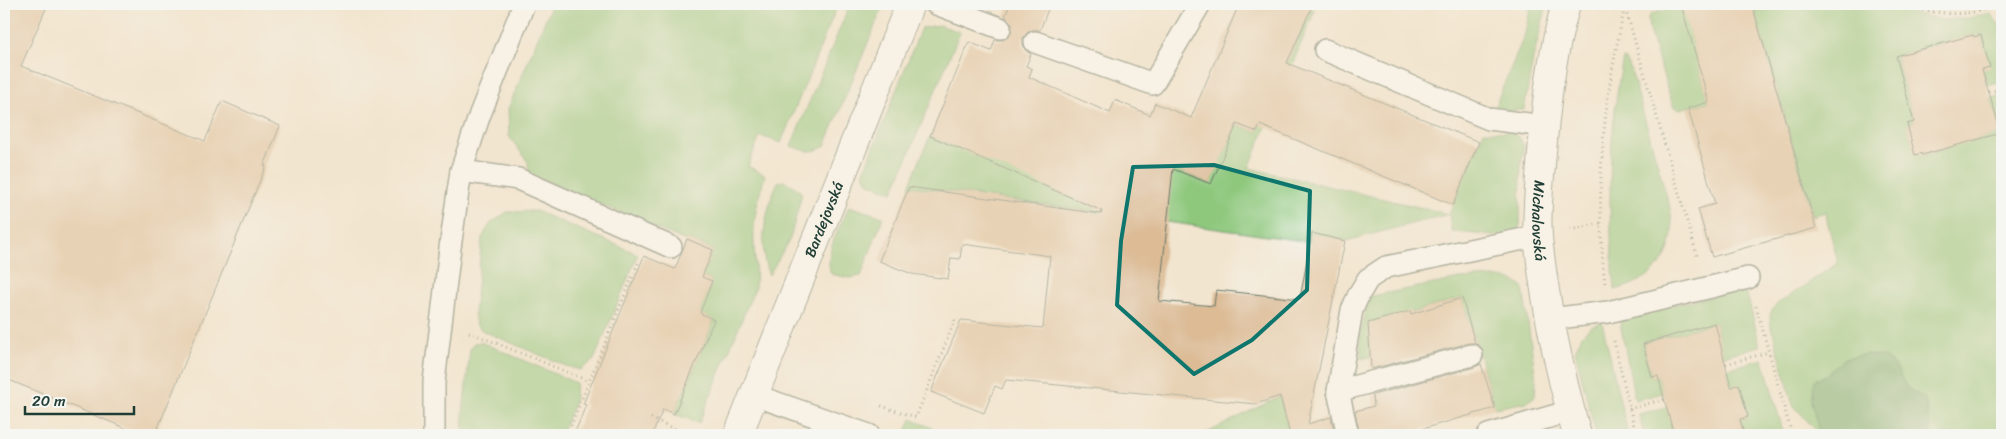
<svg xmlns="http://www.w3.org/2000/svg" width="2006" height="439" font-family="Sriracha,sans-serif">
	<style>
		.green { fill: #8ec87d; stroke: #568258 }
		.forest { fill: #72ac6c; stroke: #487450 }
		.building { fill: #dcbb95 }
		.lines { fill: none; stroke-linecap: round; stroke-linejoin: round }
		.lane-casing { stroke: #69786a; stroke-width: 24 }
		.street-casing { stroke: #69786a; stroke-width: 30 }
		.path { stroke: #69786a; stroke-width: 3; stroke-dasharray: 1 4; stroke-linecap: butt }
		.lane { stroke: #fff; stroke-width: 21 }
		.street { stroke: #fff; stroke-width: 28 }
		.marked { fill: none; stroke: #0f766e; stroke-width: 4; stroke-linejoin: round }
		.labels { text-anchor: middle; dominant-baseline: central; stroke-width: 4; stroke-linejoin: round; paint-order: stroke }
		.street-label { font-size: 15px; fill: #1f3d34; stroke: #f6f6f2 }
	</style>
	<rect width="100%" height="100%" fill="#f6f6f2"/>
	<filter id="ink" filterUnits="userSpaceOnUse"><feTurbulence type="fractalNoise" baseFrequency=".02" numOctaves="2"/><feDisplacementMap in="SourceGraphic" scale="10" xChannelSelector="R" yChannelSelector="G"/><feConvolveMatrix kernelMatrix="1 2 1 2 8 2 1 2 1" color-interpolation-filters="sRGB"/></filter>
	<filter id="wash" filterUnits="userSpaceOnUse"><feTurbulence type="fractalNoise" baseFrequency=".0096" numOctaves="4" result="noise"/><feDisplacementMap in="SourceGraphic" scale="20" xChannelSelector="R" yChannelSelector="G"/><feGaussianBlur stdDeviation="1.12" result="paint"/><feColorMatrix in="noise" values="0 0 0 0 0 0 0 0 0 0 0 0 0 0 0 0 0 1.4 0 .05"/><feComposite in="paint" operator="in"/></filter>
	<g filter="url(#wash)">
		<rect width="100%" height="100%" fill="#f2e5cf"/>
		<g class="green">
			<path d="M552,4H838L781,143L760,136L748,166L765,175C760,193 755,210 754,229C753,249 757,268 755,288L699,423L674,414L714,321L700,313L712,281L702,277L713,250L688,239L686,241L529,174L528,162L509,136L508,109Z"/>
			<path d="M850,4H884L825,146C812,154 805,151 791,146Z"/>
			<path d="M1531,4H1547L1533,59L1524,110L1493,111L1525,34Z"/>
			<path d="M1752,4H1889L1916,14L1943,20L1968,18L1990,13L2002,28V81L1987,85L1983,70L1989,68L1981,35L1974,37L1973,35L1896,56L1914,122L1907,124L1915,154L1921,153L1923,155L2001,133L1991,98L2002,95V435H1820L1793,405L1771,325C1769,315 1770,311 1777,304L1838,263L1825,212L1813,216Z"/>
			<path d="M1920,4H1972L1949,8Z"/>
			<path d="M1682,5L1709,102L1679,109L1674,107L1672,103L1649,30L1648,18L1651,14Z"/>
			<path d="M1311,9L1315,10L1249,168L1449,214L1484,131L1511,132L1519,137L1524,146L1521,167L1520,225L1517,232L1502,236L1452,232L1449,214L1346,241L1312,233L1310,242L909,186L930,136L994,163L1172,168L1210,184L1237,124L1257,132Z"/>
			<path d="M939,25L960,32L893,192L869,183L863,174L921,28Z"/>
			<path d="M1623,58L1629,65L1633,77L1670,208C1679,253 1658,279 1615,290C1607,212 1608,135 1623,58Z"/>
			<path d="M784,181L794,186L802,193L790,239L769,275C757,249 766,207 778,182Z"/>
			<path d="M849,206L883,217L861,276L849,278L831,274C823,253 841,226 849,206Z"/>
			<path d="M536,211L638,254L594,360L580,370L566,366L483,331L476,325L474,314L482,238L490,224L507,212Z"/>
			<path d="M1493,277L1512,280L1523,287L1536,380L1535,396L1527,402L1495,408L1462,298L1396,317L1370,357L1361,359L1360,337L1367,297L1459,279Z"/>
			<path d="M1740,290L1746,294L1748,298L1760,346L1723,356L1715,323L1649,341L1643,344L1652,377L1658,376L1663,393L1635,400L1619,317Z"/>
			<path d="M1602,322L1628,435H1596L1575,351L1582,335L1592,326Z"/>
			<path d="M481,342L576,383L574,404L560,435H464L463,414L470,349L474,343Z"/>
			<path d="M1763,359L1784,435H1744L1740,419L1748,417L1732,387L1727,369Z"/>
			<path d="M1280,396L1290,435H1203Z"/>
			<path d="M1667,407L1674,435H1644L1639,414Z"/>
			<path d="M911,419L949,435H915L906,432Z"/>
		</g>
		<path class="forest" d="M1867,354L1884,357L1895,365L1906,387L1925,399L1931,435H1820L1811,401L1814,380L1826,375L1844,358Z"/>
		<g id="blocks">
			<g class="building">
				<path d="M4,4H48L21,66L205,141L222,101L280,126L264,166H266L155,435H142L4,378Z"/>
				<path d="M1010,4H1050L1040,30H1032L1027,33L1023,38V44L1025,50L1031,54L1026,66L1032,69L1029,77L1110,113L1115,100L1150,115L1155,103L1191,118L1239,4H1313L1287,63L1479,142L1453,205L1260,125L1257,132L1237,124L1211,184L1173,169L1159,301L1214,306L1216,290L1300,299L1312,233L1345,241L1308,424L1331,417L1335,435H1290L1280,396L1256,404L1006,380L1002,389L995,386L984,413L931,392L961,320L1043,328L1050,256L962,244L960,259L951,258L948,279L912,274L879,261L909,187L1101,214L1102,211L930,136L969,42L991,51L995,40H1003L1008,37L1011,33L1012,25L1009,20L1005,17Z"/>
				<path d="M1698,4H1752L1816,228L1712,257L1698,209L1715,204L1688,108L1709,102L1682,8Z"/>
				<path d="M1973,35L1974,37L1981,35L1990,68L1982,70L2001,133L1922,155L1921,153L1915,155L1907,124L1914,122L1896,56Z"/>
				<path d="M687,239L713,250L702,277L712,281L700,313L714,320L674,414L663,409L652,435H574L586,405L583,404L644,256L675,269Z"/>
				<path d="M1462,298L1475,343H1469L1371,369L1368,323L1410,311L1411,314Z"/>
				<path d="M1715,323L1731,387L1739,384L1748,417L1740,419L1744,435H1674L1658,376L1652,377L1643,344Z"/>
				<path d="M1481,364L1495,408L1401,435H1360L1355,411L1374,406L1373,395L1475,367Z"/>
			</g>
		</g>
	</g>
	<g filter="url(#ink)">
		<use href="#blocks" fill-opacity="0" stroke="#69786a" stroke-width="1"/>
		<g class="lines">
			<defs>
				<g id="lane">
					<path d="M936,4L1000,28"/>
					<path d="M1035,42L1153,84L1200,4"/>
					<path d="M1325,50L1489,119L1544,126"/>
					<path d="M461,171L518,179L671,247"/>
					<path d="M1550,319L1608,312L1748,278"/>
					<path d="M1338,391L1472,355"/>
					<path d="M754,395L869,435"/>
					<path d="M434,435V382L450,248L461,171L480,114L524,4"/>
					<path d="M1348,435L1338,391L1352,310L1359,294L1368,279L1386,267L1538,236"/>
					<path d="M1488,435L1570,411"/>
				</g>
				<g id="street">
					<path id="s1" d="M1566,4C1551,56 1545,111 1541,165C1539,189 1536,213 1538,237C1545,305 1559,370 1577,435"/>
					<path id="s2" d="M738,435L910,4"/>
				</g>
			</defs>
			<use href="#lane" class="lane-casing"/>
			<use href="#street" class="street-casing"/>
			<g class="path">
				<path d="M1637,4L1625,7L1698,259"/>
				<path d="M1904,4C1929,14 1973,19 1996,4"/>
				<path d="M1993,6L2002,17"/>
				<path d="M1989,92L2002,89"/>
				<path d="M1570,230L1601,223"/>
				<path d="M1605,283C1596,204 1601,122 1617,45C1620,31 1622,17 1626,4"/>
				<path d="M1756,306L1792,435"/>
				<path d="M469,332L589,381"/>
				<path d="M1614,341L1636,435"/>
				<path d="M1726,364L1769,352"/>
				<path d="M881,406L916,417L955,320"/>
				<path d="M1629,409L1665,399"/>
				<path d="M651,418L688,435"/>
				<path d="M567,435L638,263"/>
			</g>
			<use href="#lane" class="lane"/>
			<use href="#street" class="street"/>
		</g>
	</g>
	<path d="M0 0H2006V439H0ZM1214,165L1310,191L1307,290L1252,340L1194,374L1117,305L1121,241L1133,167Z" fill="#f2e5cf" fill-opacity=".55" fill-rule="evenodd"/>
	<path class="marked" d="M1214,165L1310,191L1307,290L1252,340L1194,374L1117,305L1121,241L1133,167Z"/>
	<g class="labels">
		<g class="street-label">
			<text stroke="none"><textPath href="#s2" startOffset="232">Bardejovská</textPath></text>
			<text stroke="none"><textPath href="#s1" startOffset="219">Michalovská</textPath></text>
		</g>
	</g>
	<rect width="2006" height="439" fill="none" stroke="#f6f6f2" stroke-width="20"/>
	<path d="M25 406v8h109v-8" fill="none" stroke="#1f3d34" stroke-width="2.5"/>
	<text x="32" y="406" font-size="15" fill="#1f3d34" stroke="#f6f6f2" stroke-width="4" paint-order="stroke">20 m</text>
</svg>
